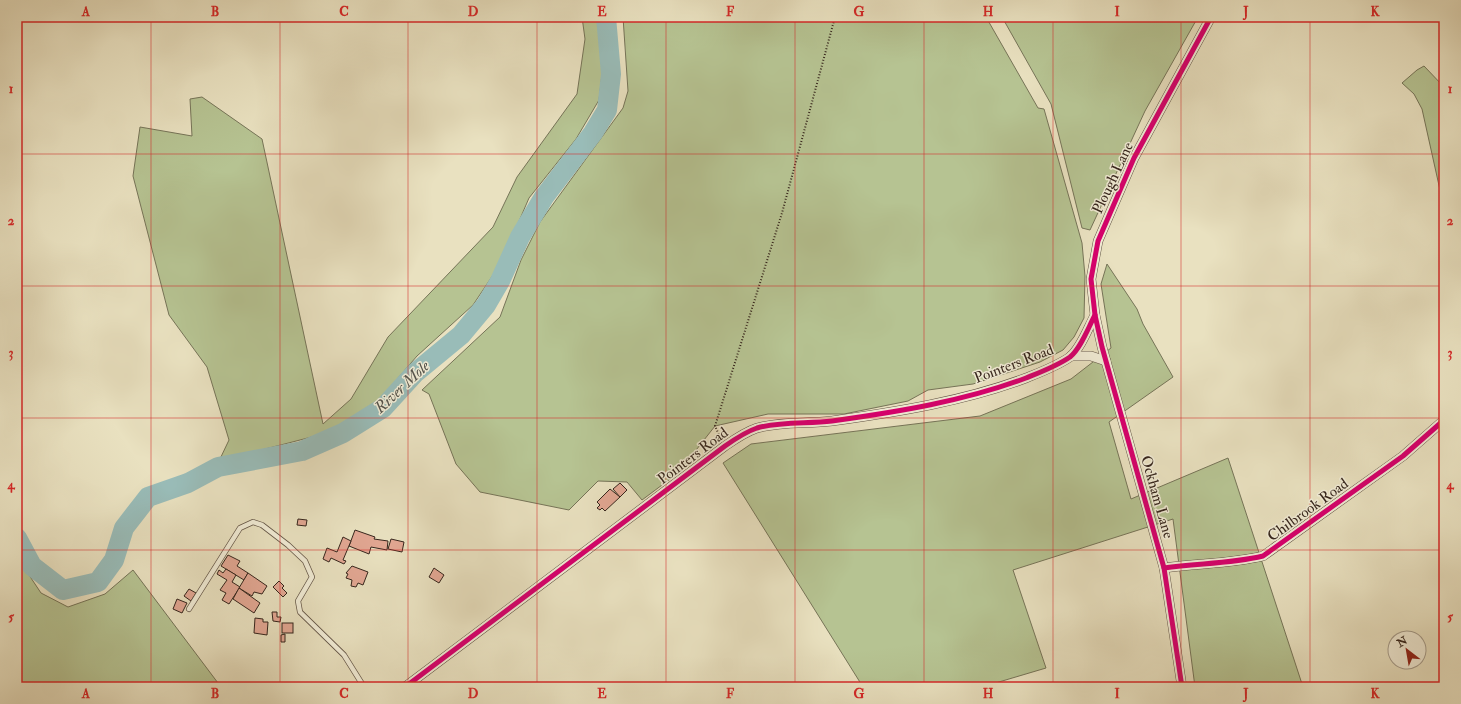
<svg xmlns="http://www.w3.org/2000/svg" width="1461" height="704" font-family="'IM FELL Double Pica',serif">
	<style>
		.green { fill: #b6c392; stroke: #767458 }
		.lines { fill: none; stroke-linecap: round; stroke-linejoin: round }
		.river { stroke: #99bcb8; stroke-width: 20 }
		.building { fill: #e2a793; stroke: #36261d }
		.service-casing { stroke: #635546; stroke-width: 6 }
		.minor-casing { stroke: #635546; stroke-width: 10 }
		.path { stroke: #36261d; stroke-width: 2; stroke-dasharray: 1 2; stroke-linecap: butt }
		.service { stroke: #f1ecd6; stroke-width: 4.5 }
		.minor { stroke: #f1ecd6; stroke-width: 9 }
		.cycleway-casing { stroke: #f1ecd6; stroke-width: 8 }
		.cycleway { stroke: #d6006c; stroke-width: 5 }
		.grid { fill: none; stroke: #d62828; stroke-width: 1; stroke-opacity: 0.55 }
		.labels { text-anchor: middle; dominant-baseline: central; stroke-width: 3; stroke-linejoin: round; paint-order: stroke }
		.street-label { font-size: 15px; fill: #36261d; stroke: #f1ecd6 }
		.water-label { font-size: 16px; font-style: italic; fill: #54534c; stroke: #f1ecd6 }
		.neatline { fill: none; stroke: #d62828; stroke-width: 1.5 }
		.grid-label { font-size: 13px; text-anchor: middle; font-weight: bold; fill: #d62828 }
	</style>
	<rect width="100%" height="100%" fill="#e9e1c0"/>
	<filter id="stains"><feTurbulence type="fractalNoise" baseFrequency=".005" numOctaves="4"/><feColorMatrix values="0 0 0 0 .2 0 0 0 0 .09 0 0 0 0 .02 0 0 0 .5 -.17"/></filter>
	<radialGradient id="worn" r=".72"><stop offset=".6" stop-color="#630" stop-opacity="0"/><stop offset="1" stop-color="#630" stop-opacity=".3"/></radialGradient>
	<g class="green">
		<path d="M582,17H598L603,66L599,100L576,139L529,198L501,263L473,305L417,356L379,400L327,433L219,461L229,440L207,367L169,315L133,176L140,127L192,136L190,99L202,97L262,139L323,424L351,399L388,337L493,227L517,177L577,94L585,39Z"/>
		<path d="M623,17H986L1038,108L1044,109L1082,243L1085,276L1084,318L1074,337L1063,350L1040,362L973,384L928,390L908,401L844,414H768L715,426L678,473L642,500L627,482L598,481L569,510L480,492L456,464L429,394L422,390L500,317L521,260L540,222L623,108L628,91Z"/>
		<path d="M1002,17H1198L1145,111L1090,230L1082,228L1051,104Z"/>
		<path d="M1424,66L1444,87V97H1442L1444,104V208L1422,109L1414,94L1402,83L1417,70Z"/>
		<path d="M1107,264L1137,309L1143,324L1173,377L1109,422L1131,499L1228,458L1303,687H1195L1173,519L1013,570L1046,668L982,687H863L723,463L751,444L980,416L1071,379L1111,348L1101,284Z"/>
		<path d="M17,557L41,593L68,607L105,594L133,570L221,687H17Z"/>
	</g>
	<g class="lines">
		<path class="river" d="M17,538L32,566L63,590L98,582L114,560L124,528L148,497L188,483L218,467L302,451L343,433L383,408L415,373L461,335L486,305L500,281L520,237L544,197L593,133L607,110L611,74L606,17"/>
	</g>
	<g class="building">
		<path d="M620,483L627,490L620,497L613,489Z"/>
		<path d="M610,489L620,497L605,511L602,508L600,510L597,508L600,505L597,502Z"/>
		<path d="M298,519L307,520L306,526L297,525Z"/>
		<path d="M355,530L375,537L374,539L388,541L387,550L371,547L369,554L349,546Z"/>
		<path d="M343,537L351,541L343,560L346,561L344,564L331,558L329,562L323,559L327,548L337,552Z"/>
		<path d="M391,539L404,542L402,552L388,549Z"/>
		<path d="M228,555L240,561L237,566L248,573L244,580L221,566Z"/>
		<path d="M352,566L368,572L363,585L358,583L356,587L351,586L352,580L346,578L348,574L346,573Z"/>
		<path d="M434,568L444,575L439,583L429,577Z"/>
		<path d="M226,569L236,575L232,582L240,587L229,604L222,600L226,593L220,590L227,580L217,574L219,570L223,573Z"/>
		<path d="M248,573L267,586L262,594L254,592L252,596L239,588Z"/>
		<path d="M279,581L284,586L282,588L287,593L283,597L273,587Z"/>
		<path d="M239,588L260,603L254,613L233,599Z"/>
		<path d="M189,589L196,593L191,601L184,596Z"/>
		<path d="M177,599L187,603L182,613L173,609Z"/>
		<path d="M272,612H277V617H281L280,622L273,621Z"/>
		<path d="M255,618L263,619V622H268L267,635L254,633Z"/>
		<rect x="282" y="623" width="11" height="10"/>
		<path d="M285,634V642H281V635Z"/>
	</g>
	<g class="lines">
		<defs>
			<path id="service" d="M189,609L240,528L253,522L262,525L288,545L305,561L312,577L298,601L300,612L344,655L364,687"/>
			<g id="minor">
				<path d="M1071,356H1091L1106,361"/>
				<path d="M1164,568C1198,563 1230,564 1263,556L1403,456L1444,420"/>
				<path d="M405,687L725,446C735,439 745,432 757,428C781,421 807,424 832,421C897,412 965,401 1026,378C1041,372 1057,366 1070,357C1081,348 1088,328 1095,315"/>
				<path d="M1182,687L1164,568L1102,347L1095,315L1091,279L1098,241L1134,158L1211,17"/>
			</g>
		</defs>
		<use href="#service" class="service-casing"/>
		<use href="#minor" class="minor-casing"/>
		<path class="path" d="M720,437L715,426L782,213L835,17"/>
		<use href="#service" class="service"/>
		<use href="#minor" class="minor"/>
		<defs>
			<g id="cycleway">
				<path d="M1164,568C1198,563 1230,564 1263,556L1403,456L1444,420"/>
				<path d="M405,687L725,446C735,439 745,432 757,428C781,421 807,424 832,421C897,412 965,401 1026,378C1041,372 1057,366 1070,357C1081,348 1088,328 1095,315"/>
				<path d="M1182,687L1164,568L1102,347L1095,315L1091,279L1098,241L1134,158L1211,17"/>
			</g>
		</defs>
		<use href="#cycleway" class="cycleway-casing"/>
		<use href="#cycleway" class="cycleway"/>
	</g>
	<path class="grid" d="M151,17V687M280,17V687M408,17V687M537,17V687M666,17V687M795,17V687M924,17V687M1053,17V687M1181,17V687M1310,17V687M17,154H1444M17,286H1444M17,418H1444M17,550H1444"/>
	<g class="labels">
		<g class="street-label">
			<text transform="translate(1113 178) rotate(-65)">Plough Lane</text>
			<text transform="translate(1014 364) rotate(-21)">Pointers Road</text>
			<text transform="translate(693 456) rotate(-37)">Pointers Road</text>
			<text transform="translate(1157 497) rotate(74)">Ockham Lane</text>
			<text transform="translate(1308 510) rotate(-36)">Chilbrook Road</text>
		</g>
		<g class="water-label">
			<text transform="translate(402 387) rotate(-43)">River Mole</text>
		</g>
	</g>
	<rect width="1461" height="704" fill="none" stroke="#e9e1c0" stroke-width="44"/>
	<g transform="translate(1407 650) rotate(329)"><circle r="19" fill="#f1ecd6" stroke="#a69d8c"/>
	<path d="M0-3L7 15L0 10L-7 15Z" fill="#8f2418"/>
	<text y="-6" font-size="11" font-weight="bold" text-anchor="middle" fill="#36261d">N</text>
	</g>
	<rect x="22" y="22" width="1417" height="660" class="neatline"/>
	<g class="grid-label">
		<text x="86" y="16">A</text>
		<text x="215" y="16">B</text>
		<text x="344" y="16">C</text>
		<text x="473" y="16">D</text>
		<text x="602" y="16">E</text>
		<text x="730" y="16">F</text>
		<text x="859" y="16">G</text>
		<text x="988" y="16">H</text>
		<text x="1117" y="16">I</text>
		<text x="1246" y="16">J</text>
		<text x="1375" y="16">K</text>
		<text x="11" y="93">1</text>
		<text x="1450" y="93">1</text>
		<text x="11" y="225">2</text>
		<text x="1450" y="225">2</text>
		<text x="11" y="357">3</text>
		<text x="1450" y="357">3</text>
		<text x="11" y="489">4</text>
		<text x="1450" y="489">4</text>
		<text x="11" y="621">5</text>
		<text x="1450" y="621">5</text>
		<text x="86" y="698">A</text>
		<text x="215" y="698">B</text>
		<text x="344" y="698">C</text>
		<text x="473" y="698">D</text>
		<text x="602" y="698">E</text>
		<text x="730" y="698">F</text>
		<text x="859" y="698">G</text>
		<text x="988" y="698">H</text>
		<text x="1117" y="698">I</text>
		<text x="1246" y="698">J</text>
		<text x="1375" y="698">K</text>
	</g>
	<rect width="100%" height="100%" filter="url(#stains)"/>
	<rect width="100%" height="100%" fill="url(#worn)"/>
</svg>
